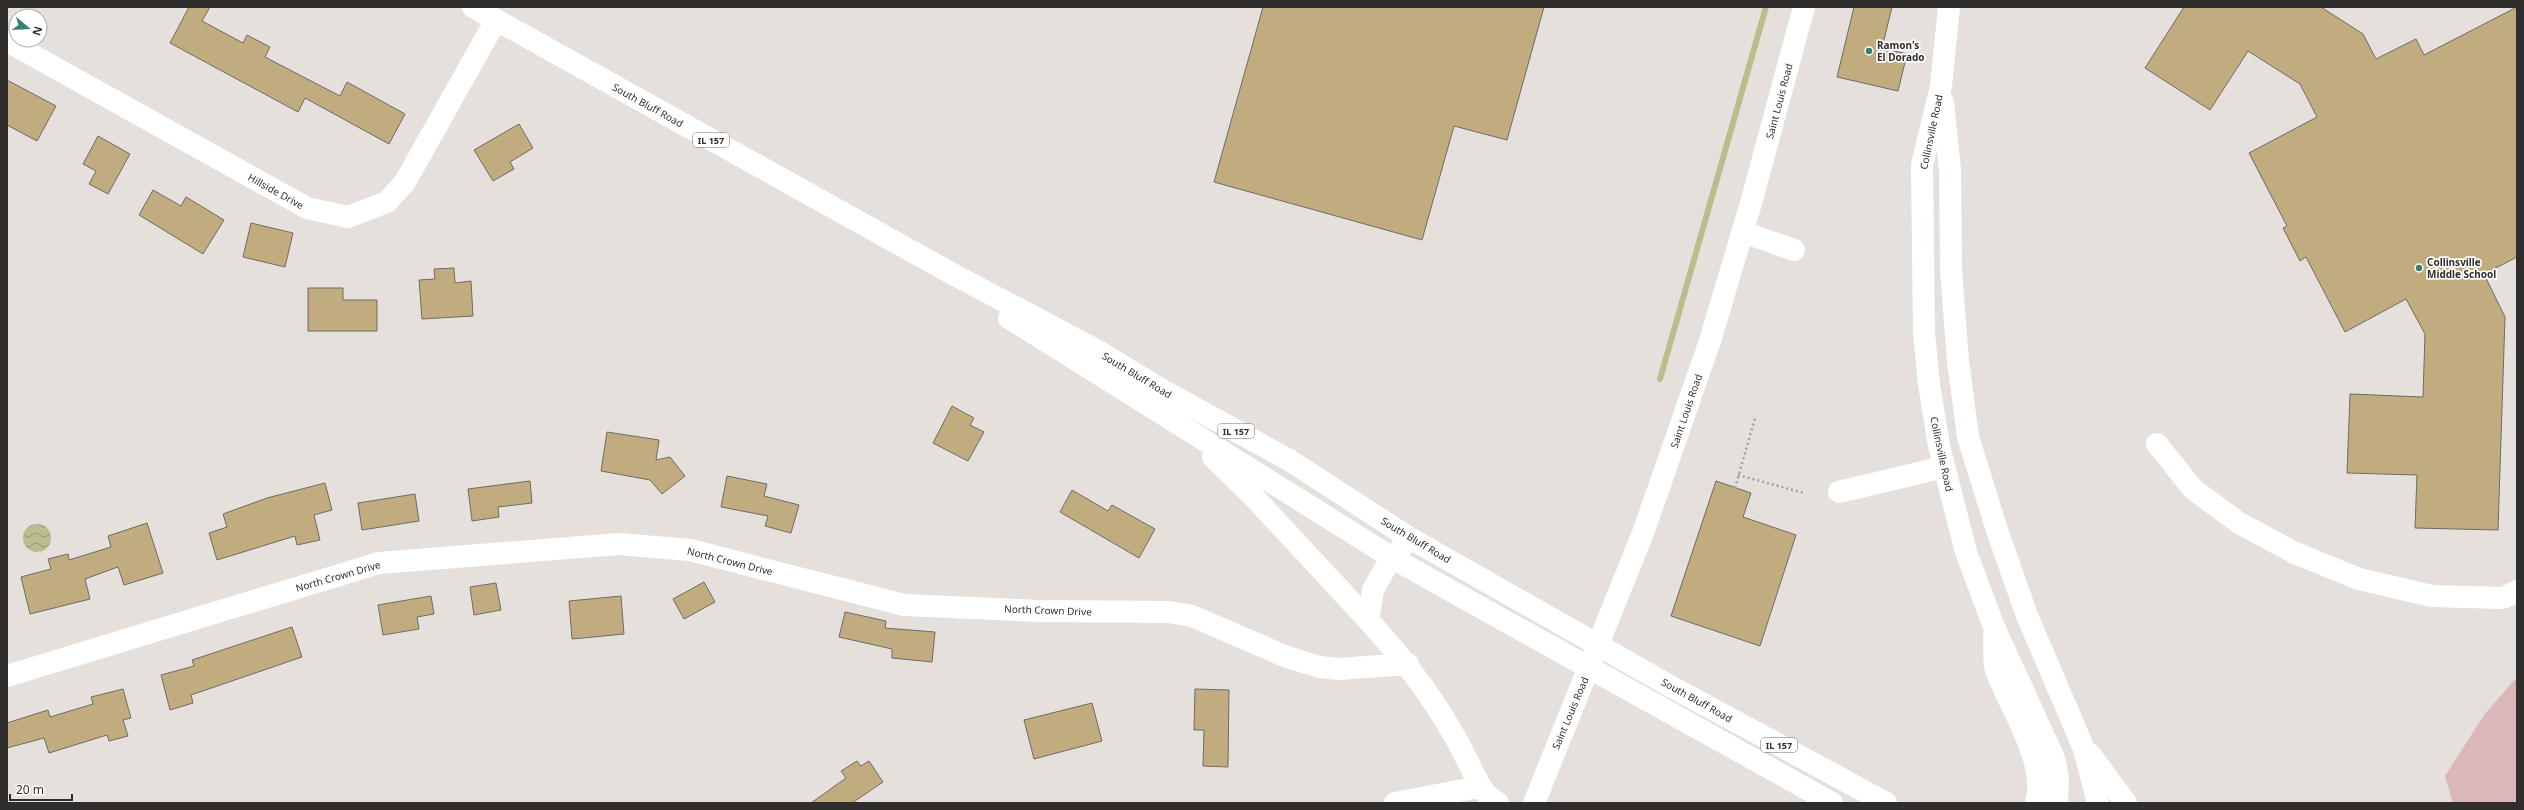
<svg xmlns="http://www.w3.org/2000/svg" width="2524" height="810" font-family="'Noto Sans',sans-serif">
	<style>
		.park { fill: #dcb7b9 }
		.water { fill: url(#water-waves) }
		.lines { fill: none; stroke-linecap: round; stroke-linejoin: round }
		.stream { stroke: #babd8d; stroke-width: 6 }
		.building { fill: #c1ac7f; stroke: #6e6b66 }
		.path { stroke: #a5a09d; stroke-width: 2.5; stroke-dasharray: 2 3; stroke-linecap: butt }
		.minor { stroke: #fff; stroke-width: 22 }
		.major { stroke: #fff; stroke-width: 22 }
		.poi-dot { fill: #397f75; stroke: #fff; stroke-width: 1.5 }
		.labels { text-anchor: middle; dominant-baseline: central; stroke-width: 3.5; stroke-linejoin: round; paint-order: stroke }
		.shield { fill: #fff; stroke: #6e6d6b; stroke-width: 1 }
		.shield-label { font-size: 9px; font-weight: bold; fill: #302e2c }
		.poi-label { font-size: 10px; font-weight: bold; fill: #302e2c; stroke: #fff; text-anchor: start }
		.street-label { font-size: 10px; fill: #302e2c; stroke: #fff }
	</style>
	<defs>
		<pattern id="water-waves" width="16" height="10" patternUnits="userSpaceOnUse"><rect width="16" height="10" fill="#babd8d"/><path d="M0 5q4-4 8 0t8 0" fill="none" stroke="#989a73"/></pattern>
	</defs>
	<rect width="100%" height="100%" fill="#e6e0dc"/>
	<path class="park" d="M2517,677V803H2453L2445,776L2484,715Z"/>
	<circle class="water" cx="37" cy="538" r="14"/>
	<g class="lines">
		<path class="stream" d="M1660,379L1766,7"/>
	</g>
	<g class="building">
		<path d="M189,7H210L202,21L243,43L247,35L270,47L265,57L340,96L347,82L405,114L389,144L305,98L298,112L170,43Z"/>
		<path d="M1263,7H1544L1507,140L1454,126L1422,240L1214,182Z"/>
		<path d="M1854,7H1892L1882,48L1907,54L1898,91L1837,77Z"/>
		<path d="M2184,7H2321L2363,34L2376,59L2416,39L2424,55L2517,7V257L2484,274L2505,317L2498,530L2415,528L2417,475L2347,473L2350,394L2423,397L2425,334L2406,299L2345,332L2306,257L2300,261L2283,228L2287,226L2249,153L2317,117L2300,84L2248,51L2210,110L2145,68Z"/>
		<path d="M7,80L56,106L37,141L7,125Z"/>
		<path d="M519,124L533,148L510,162L514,169L493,181L474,150Z"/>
		<path d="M98,136L130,154L108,194L89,184L96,171L83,164Z"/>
		<path d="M153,190L181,206L186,197L224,220L203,254L139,215Z"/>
		<path d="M251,223L293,233L285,267L243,257Z"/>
		<path d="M454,268L455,283L471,281L473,316L422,319L419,280L435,279L434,269Z"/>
		<path d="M308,288H343V300H377V331H308Z"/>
		<path d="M952,406L974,418L970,425L984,432L968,461L933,443Z"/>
		<path d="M607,432L659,440L656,460L670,457L685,476L662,494L650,480L601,471Z"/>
		<path d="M727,476L767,484L764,496L799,505L791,533L765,526L768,516L721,507Z"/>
		<path d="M530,481L532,503L498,507L499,517L472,521L468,489Z"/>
		<path d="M1716,481L1751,493L1743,517L1796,535L1760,646L1671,616Z"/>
		<path d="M325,483L332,510L314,515L320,540L297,545L295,536L217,560L209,533L227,527L223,514L267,498Z"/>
		<path d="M1072,490L1108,511L1112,505L1155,529L1139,558L1060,512Z"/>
		<path d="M415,494L419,521L362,530L358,503Z"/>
		<path d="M147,523L163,573L124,585L118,567L85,579L90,599L30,614L21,577L51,569L48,559L68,554L69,560L111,547L108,536Z"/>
		<path d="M704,582L715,602L684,619L673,599Z"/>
		<path d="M496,583L501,610L474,615L470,587Z"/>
		<path d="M431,596L434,614L417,617L419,629L383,635L378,605Z"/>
		<path d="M621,596L624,634L572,639L569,601Z"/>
		<path d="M845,612L886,621L885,628L935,632L932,662L892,658V649L839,637Z"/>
		<path d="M292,627L302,657L191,695L193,703L170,710L161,675L194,666L192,660Z"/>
		<path d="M123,689L131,718L123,720L128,736L109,741L107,735L49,753L44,738L7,748V723L48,710L50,717L93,704L91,697Z"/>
		<path d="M1195,689L1229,690L1228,767L1203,766L1204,730H1194Z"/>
		<path d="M1092,703L1102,741L1034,759L1024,720Z"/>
		<path d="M857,761L861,766L869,761L883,782L852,803H811L846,778L841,771Z"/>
	</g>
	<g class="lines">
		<g class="path">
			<path d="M1738,475L1804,493"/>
			<path d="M1735,488L1755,418"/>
		</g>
		<g class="minor">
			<path d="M7,41L307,208L348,217L387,202L405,182L496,20"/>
			<path d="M1743,232L1794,250"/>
			<path d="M2157,444L2193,489L2239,523L2295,553L2359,579L2432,596L2503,598L2517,591"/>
			<path d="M1839,492L1944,467"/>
			<path d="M7,676L379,563L619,544L690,550L904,605L1040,611L1169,612L1192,616L1287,657L1320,667L1338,669L1408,664"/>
			<path d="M1395,803L1479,787"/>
			<path d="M1534,803L1643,533L1710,341L1751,203L1804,7"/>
		</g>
		<g class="major">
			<path d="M473,7L949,272L1098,351L1162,390L1289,460L1408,537L1672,687L1886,803"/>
			<path d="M1949,7L1941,86L1922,165L1924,332L1929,384L1939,446L1966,552L1994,627L2054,758L2058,777L2057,803"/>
			<path d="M1943,102L1950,170L1951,270L1958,361L1968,437L1997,530L2026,613L2084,749L2098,803"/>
			<path d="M1009,318L1394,559L1832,803"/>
			<path d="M1213,457L1252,495L1368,620"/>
			<path d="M1402,547L1384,570L1373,590L1368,620C1408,664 1442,708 1468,762C1476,777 1481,794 1498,803"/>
			<path d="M1994,636C1995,646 1993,660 1996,670C2009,707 2048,762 2036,803"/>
			<path d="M2090,754L2126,803"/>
		</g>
	</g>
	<g class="poi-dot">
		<circle cx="1869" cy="51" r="4"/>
		<circle cx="2419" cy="268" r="4"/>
	</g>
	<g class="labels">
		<g class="shield">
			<rect x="693" y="133" width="36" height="14" rx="3"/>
			<rect x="1218" y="424" width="36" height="14" rx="3"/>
			<rect x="1761" y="738" width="36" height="14" rx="3"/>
		</g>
		<g class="shield-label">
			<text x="711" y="140">IL 157</text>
			<text x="1236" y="431">IL 157</text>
			<text x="1779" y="745">IL 157</text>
		</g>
		<g class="poi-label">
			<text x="1877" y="45">Ramon's<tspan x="1877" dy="12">El Dorado</tspan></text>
			<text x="2427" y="262">Collinsville<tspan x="2427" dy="12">Middle School</tspan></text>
		</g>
		<g class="street-label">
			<text transform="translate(1779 101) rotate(-75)">Saint Louis Road</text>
			<text transform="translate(648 105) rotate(29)">South Bluff Road</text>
			<text transform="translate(1931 132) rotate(-78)">Collinsville Road</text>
			<text transform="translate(276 191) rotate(29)">Hillside Drive</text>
			<text transform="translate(1137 375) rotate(31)">South Bluff Road</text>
			<text transform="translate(1686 411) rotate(-71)">Saint Louis Road</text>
			<text transform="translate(1942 454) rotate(78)">Collinsville Road</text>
			<text transform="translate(1416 540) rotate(31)">South Bluff Road</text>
			<text transform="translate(730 561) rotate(14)">North Crown Drive</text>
			<text transform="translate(338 576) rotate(-16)">North Crown Drive</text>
			<text transform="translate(1048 610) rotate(2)">North Crown Drive</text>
			<text transform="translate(1697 700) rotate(29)">South Bluff Road</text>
			<text transform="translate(1570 713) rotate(-67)">Saint Louis Road</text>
		</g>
	</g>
	<rect width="2524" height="810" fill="none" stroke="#302e2c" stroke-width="16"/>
	<g transform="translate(28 28) rotate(108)"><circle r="19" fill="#ffffff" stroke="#acabab"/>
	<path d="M0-3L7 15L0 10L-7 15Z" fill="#397f75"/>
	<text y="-6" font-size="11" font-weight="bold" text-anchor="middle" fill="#302e2c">N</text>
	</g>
	<path d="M10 794v6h62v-6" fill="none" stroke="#302e2c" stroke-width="2"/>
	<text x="16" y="794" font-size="12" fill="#302e2c" stroke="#ffffff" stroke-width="3" paint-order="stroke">20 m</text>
</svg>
